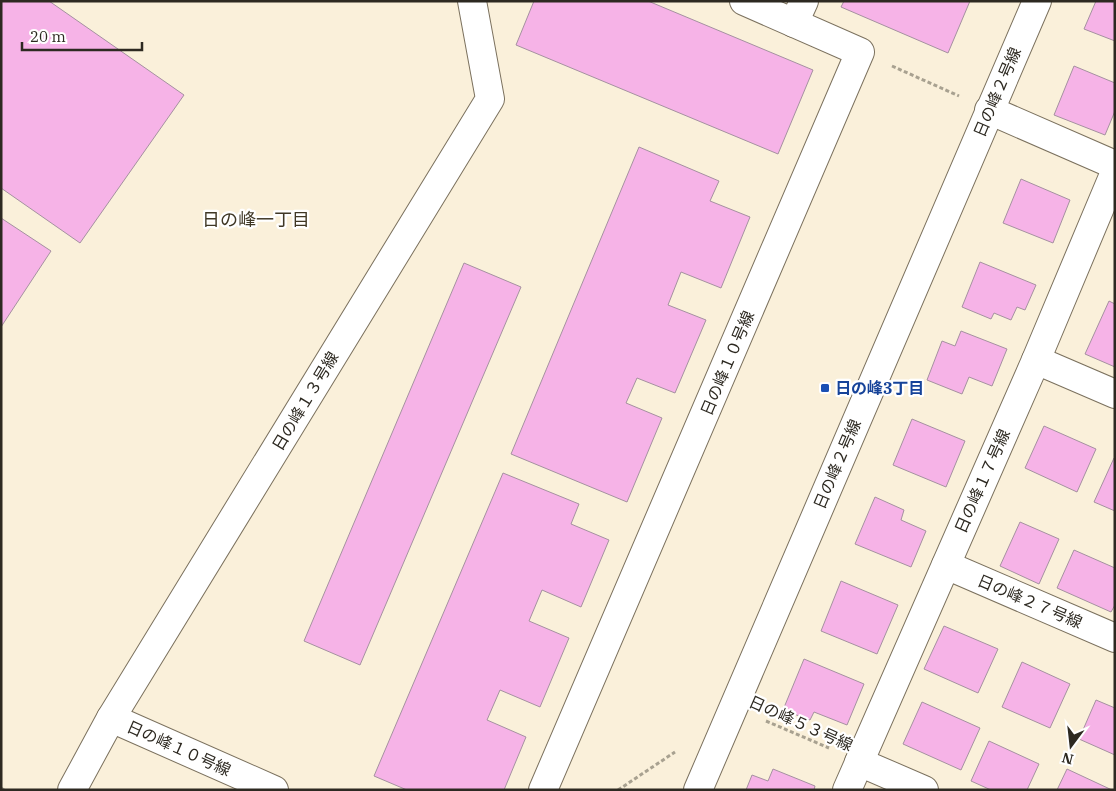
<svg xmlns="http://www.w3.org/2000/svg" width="1116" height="791" font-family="'IBM Plex Serif','Noto Sans JP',serif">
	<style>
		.building { fill: #f6b3e7; stroke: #a591a0 }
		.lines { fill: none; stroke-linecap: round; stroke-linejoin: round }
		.street-casing { stroke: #7b715e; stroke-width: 30 }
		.path { stroke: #a8a190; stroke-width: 3; stroke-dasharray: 4 2.5; stroke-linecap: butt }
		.street { stroke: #fff; stroke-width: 28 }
		.transit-dot { fill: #1a4fb4; stroke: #fff; stroke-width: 2 }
		.labels { text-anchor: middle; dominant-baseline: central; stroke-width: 4.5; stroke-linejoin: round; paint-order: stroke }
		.street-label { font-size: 16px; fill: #2d2921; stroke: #fff }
		.transit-label { font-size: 16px; font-weight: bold; fill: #164399; stroke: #fff; text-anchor: start }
		.neighbourhood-label { font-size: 18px; fill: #3f3725; stroke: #fff }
	</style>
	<rect width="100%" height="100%" fill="#faf0da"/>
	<g class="building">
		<path d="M1,1H49L184,95L80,243L1,188Z"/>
		<path d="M534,1H648L813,70L778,154L516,45Z"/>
		<path d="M844,1H970L948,53L841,7Z"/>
		<path d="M1096,1H1115V41L1084,29Z"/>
		<path d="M1074,66L1115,83V111L1105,135L1054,115Z"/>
		<path d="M639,147L719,181L710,201L750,217L721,288L681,272L668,305L706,320L675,393L637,378L626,403L662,418L627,502L511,454Z"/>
		<path d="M1021,179L1070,200L1053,243L1003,223Z"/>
		<path d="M1,218L51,251L1,327Z"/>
		<path d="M980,262L1036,285L1025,310L1017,307L1011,320L994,313L991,319L962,307Z"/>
		<path d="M464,263L521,287L360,665L304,641Z"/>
		<path d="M1109,301L1115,304V367L1085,354Z"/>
		<path d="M961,331L1007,349L992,386L969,377L962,394L927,380L942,341L955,346Z"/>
		<path d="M912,419L965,441L946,487L893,465Z"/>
		<path d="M1044,426L1096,449L1077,492L1025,468Z"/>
		<path d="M1114,458H1115V511L1094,502Z"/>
		<path d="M503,473L579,504L571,524L609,540L581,607L542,590L529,621L569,638L540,707L500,690L487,720L526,737L504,790H407L374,776Z"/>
		<path d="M875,497L904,510L901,520L926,531L911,567L855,544Z"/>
		<path d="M1020,522L1059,539L1039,584L1000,566Z"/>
		<path d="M1074,550L1115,568V605L1111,612L1057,588Z"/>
		<path d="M841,581L898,605L877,654L821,631Z"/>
		<path d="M944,626L998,649L978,693L924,669Z"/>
		<path d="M804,659L864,684L847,725L814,712L810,720L783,710Z"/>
		<path d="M1022,662L1070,684L1050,728L1002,707Z"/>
		<path d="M1096,700L1115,708V755L1079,739Z"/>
		<path d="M922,702L980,728L961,770L903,744Z"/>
		<path d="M989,741L1039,764L1027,790H991L971,781Z"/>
		<path d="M773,769L815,786L814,790H746L752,775L768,781Z"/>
		<path d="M1067,769L1112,790H1057Z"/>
	</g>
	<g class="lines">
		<defs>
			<g id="street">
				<path d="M794,23L804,1"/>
				<path d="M989,110L1115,165"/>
				<path d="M1036,360L1115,394"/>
				<path d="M946,565L1115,638"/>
				<path d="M111,718L274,790"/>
				<path d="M859,762L924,790"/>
				<path d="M72,790L111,718L490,99L472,1"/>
				<path d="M543,790L860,52L744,1"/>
				<path d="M698,790L1037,1"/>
				<path d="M847,790L1036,360L1115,172"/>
			</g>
		</defs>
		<use href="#street" class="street-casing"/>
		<g class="path">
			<path d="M892,66L959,96"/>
			<path d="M766,721L829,748"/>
			<path d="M1,788L4,790"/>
			<path d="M618,790L675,752"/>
		</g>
		<use href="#street" class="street"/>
	</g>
	<rect class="transit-dot" x="820" y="383" width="10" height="10" rx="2.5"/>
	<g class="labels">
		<g class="street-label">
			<text transform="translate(997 92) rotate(-67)">日の峰２号線</text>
			<text transform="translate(727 363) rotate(-67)">日の峰１０号線</text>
			<text transform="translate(305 401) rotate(-59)">日の峰１３号線</text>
			<text transform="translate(837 464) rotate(-67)">日の峰２号線</text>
			<text transform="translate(982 481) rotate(-66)">日の峰１７号線</text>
			<text transform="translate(1030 601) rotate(23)">日の峰２７号線</text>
			<text transform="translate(801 723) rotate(24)">日の峰５３号線</text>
			<text transform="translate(179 748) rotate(24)">日の峰１０号線</text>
		</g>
		<g class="transit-label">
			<text x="835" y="388">日の峰3丁目</text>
		</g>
		<g class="neighbourhood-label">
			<text x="256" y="219">日の峰一丁目</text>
		</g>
	</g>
	<rect width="1116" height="791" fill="none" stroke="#2d2921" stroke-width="5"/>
	<g transform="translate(1071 746) rotate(195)" stroke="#ffffff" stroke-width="4" paint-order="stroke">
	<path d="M0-4L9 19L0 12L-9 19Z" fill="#2d2921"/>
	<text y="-8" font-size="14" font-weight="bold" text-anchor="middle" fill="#2d2921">N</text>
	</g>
	<path d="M22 42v8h120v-8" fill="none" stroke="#2d2921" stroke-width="2.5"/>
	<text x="30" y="42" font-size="15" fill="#2d2921" stroke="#ffffff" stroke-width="4" paint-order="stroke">20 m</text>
</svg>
